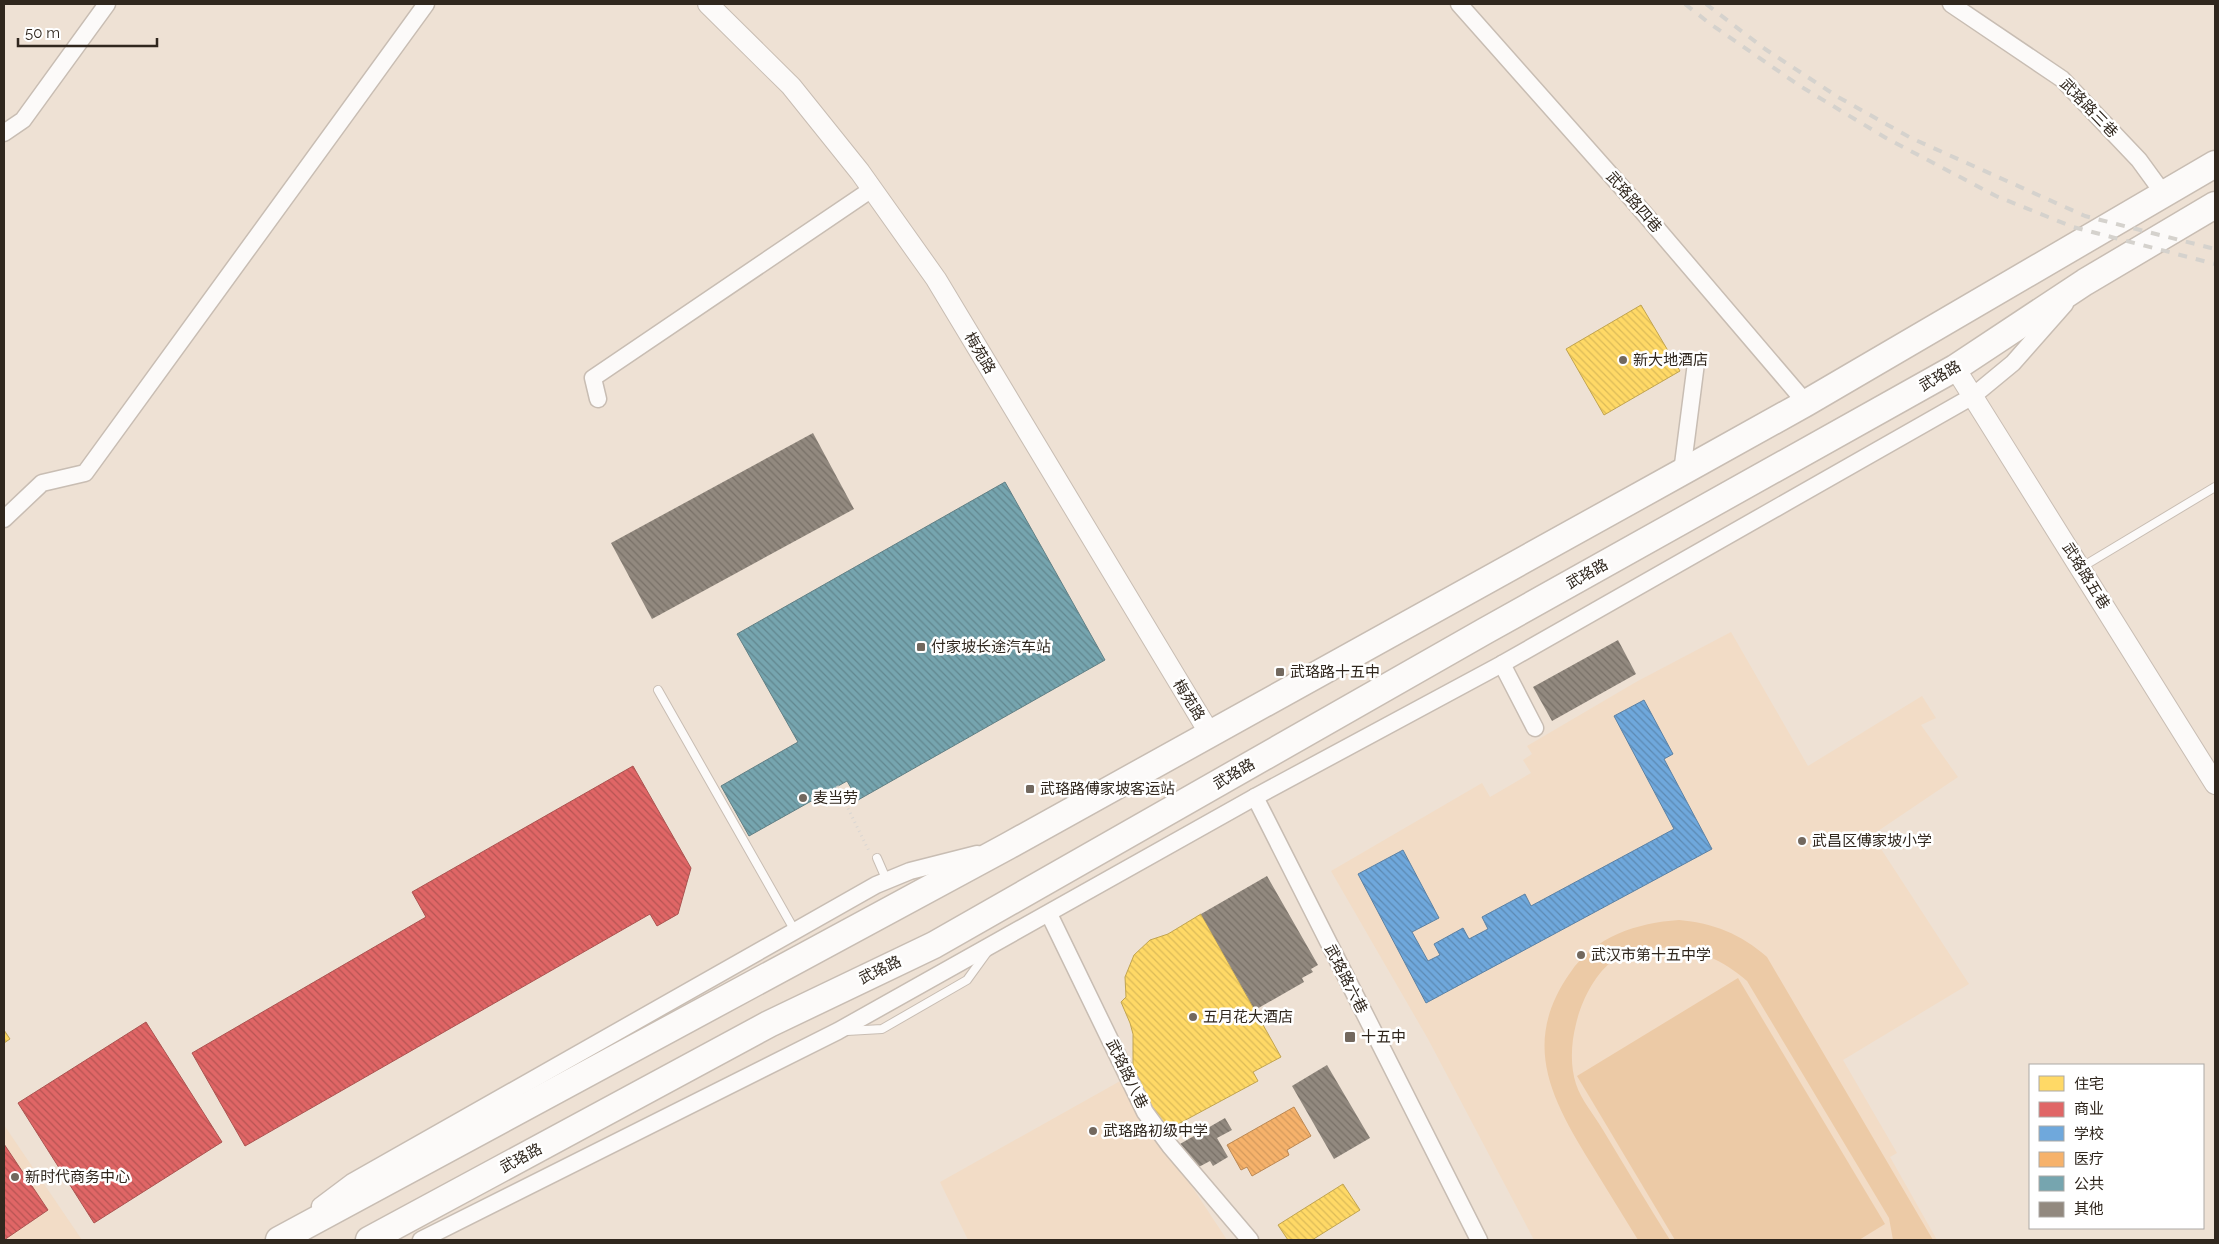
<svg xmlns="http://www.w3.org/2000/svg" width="2219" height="1244" font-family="Raleway,'Noto Sans SC',sans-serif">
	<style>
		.built { fill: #f2dcc6 }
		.green { fill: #eccaa6 }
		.homes { fill: url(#homes-back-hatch); stroke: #c1a450 }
		.shops { fill: url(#shops-back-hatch); stroke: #ab5350 }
		.schools { fill: url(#schools-back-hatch); stroke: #5c81a3 }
		.health { fill: url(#health-back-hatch); stroke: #bb8854 }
		.public { fill: url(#public-back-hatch); stroke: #617f84 }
		.building { fill: url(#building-back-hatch) }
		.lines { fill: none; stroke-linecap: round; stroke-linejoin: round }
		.service-casing { stroke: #c8bdb3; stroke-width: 10 }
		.minor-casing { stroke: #c8bdb3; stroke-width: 19 }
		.tertiary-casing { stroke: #c8bdb3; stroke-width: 22 }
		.trunk-casing { stroke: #c8bdb3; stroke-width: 29 }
		.path { stroke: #dad6d2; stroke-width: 3; stroke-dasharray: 1 4; stroke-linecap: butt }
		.service { stroke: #fcfaf9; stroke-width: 8 }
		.minor { stroke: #fcfaf9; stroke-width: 16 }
		.tertiary { stroke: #fcfaf9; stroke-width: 20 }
		.trunk { stroke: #fcfaf9; stroke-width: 26 }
		.rail { stroke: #d5d2cd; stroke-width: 4; stroke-dasharray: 9 9; stroke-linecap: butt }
		.poi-dot { fill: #72685e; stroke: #fff; stroke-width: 2 }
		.labels { text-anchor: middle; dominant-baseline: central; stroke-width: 5; stroke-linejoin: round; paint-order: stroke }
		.street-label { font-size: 15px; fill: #30271e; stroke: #fff }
		.poi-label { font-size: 15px; fill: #30271e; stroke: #fff; text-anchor: start }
	</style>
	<defs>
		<pattern id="homes-back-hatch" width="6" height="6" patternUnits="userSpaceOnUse" patternTransform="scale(1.25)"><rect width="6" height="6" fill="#ffd966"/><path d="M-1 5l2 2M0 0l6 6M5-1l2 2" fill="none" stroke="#dbba58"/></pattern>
		<pattern id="shops-back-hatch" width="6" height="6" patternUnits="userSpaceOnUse" patternTransform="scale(1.25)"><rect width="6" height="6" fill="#e06666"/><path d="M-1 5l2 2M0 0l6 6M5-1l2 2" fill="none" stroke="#b65453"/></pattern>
		<pattern id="schools-back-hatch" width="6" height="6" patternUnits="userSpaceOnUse" patternTransform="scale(1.25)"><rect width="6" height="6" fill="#6fa8dc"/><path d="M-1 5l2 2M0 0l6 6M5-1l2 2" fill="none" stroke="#5c89b2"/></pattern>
		<pattern id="health-back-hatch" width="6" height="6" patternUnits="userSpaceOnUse" patternTransform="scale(1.25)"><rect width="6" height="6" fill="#f6b26b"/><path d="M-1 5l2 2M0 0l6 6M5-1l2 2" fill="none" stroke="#d3995c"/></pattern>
		<pattern id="public-back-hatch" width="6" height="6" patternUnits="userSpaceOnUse" patternTransform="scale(1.25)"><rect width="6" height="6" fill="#76a5af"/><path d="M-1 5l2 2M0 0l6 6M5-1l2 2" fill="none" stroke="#61868e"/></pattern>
		<pattern id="building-back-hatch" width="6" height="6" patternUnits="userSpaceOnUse" patternTransform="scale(1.25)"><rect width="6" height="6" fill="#92897f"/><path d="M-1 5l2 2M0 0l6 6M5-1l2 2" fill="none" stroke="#787067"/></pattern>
	</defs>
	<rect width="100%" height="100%" fill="#eee1d4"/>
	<g class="built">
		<path d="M1731,632L1808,766L1922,696L1936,718L1921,725L1958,777L1872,835L1969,984L1843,1060L1897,1153L1890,1157L1937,1240H1534L1428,1039L1331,871L1482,783L1490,797L1531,773L1523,760L1532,754L1527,746L1636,682Z"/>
		<path d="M1122,1080L1227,1240H968L940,1182Z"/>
		<path d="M4,1125L82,1240H4Z"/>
	</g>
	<g class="green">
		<path d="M1679,920C1713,923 1741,934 1767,957L1933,1240H1893L1889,1218L1747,981C1718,955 1679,941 1639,951C1631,953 1621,956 1614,960C1595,973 1581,1002 1576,1024C1571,1043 1570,1066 1576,1084C1581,1100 1595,1116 1603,1130C1625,1167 1647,1203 1670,1240H1638C1622,1214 1606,1188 1590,1162C1551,1098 1521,1043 1570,973C1595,936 1637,923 1679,920Z"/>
		<path d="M1738,978L1885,1224L1859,1240H1675L1577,1076Z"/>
	</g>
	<g class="homes">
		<path d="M1641,305L1680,371L1604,415L1566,349Z"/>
		<path d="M1201,914L1281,1057L1253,1072L1258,1081L1167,1130L1140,1093L1133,1072V1034L1130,1023L1121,1002L1126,997L1125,977L1134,955L1150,940L1168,934Z"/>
		<path d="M4,1030L10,1039L4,1043Z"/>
		<path d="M1343,1184L1360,1210L1312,1240H1288L1278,1225Z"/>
	</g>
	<g class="shops">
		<path d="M633,766L691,868L678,914L657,926L650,914L245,1146L192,1053L426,917L412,892Z"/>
		<path d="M146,1022L222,1142L94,1223L18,1103Z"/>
		<path d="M4,1144L48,1210L4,1240Z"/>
	</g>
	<path class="schools" d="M1644,700L1673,754L1664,759L1712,849L1426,1003L1358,874L1403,850L1439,918L1412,932L1428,961L1440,955L1434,944L1463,928L1469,939L1488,929L1482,917L1525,894L1531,906L1674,829L1614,716Z"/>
	<path class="health" d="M1294,1107L1311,1136L1287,1150L1289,1155L1252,1176L1247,1167L1241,1170L1227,1145Z"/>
	<path class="public" d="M1005,482L1105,660L858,800L847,781L749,836L721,786L798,742L737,634Z"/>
	<g class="building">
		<path d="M813,433L854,509L652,619L611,543Z"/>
		<path d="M1618,640L1636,674L1552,721L1533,687Z"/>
		<path d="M1267,876L1318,965L1311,969L1313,972L1302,978L1304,982L1255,1010L1201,914Z"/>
		<path d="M1327,1065L1370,1138L1334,1159L1292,1086Z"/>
		<path d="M1225,1118L1232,1130L1217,1138L1228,1157L1213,1166L1210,1161L1195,1169L1180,1144Z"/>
	</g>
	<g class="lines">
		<defs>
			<g id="service">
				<path d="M2082,567L2215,487"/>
				<path d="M658,690L795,931"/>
				<path d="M877,858L887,881"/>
				<path d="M847,1031L882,1029L967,980L988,951"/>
			</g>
			<g id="minor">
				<path d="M1459,4L1625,191L1806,403"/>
				<path d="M1951,4L2062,79L2139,160L2163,193"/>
				<path d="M4,133L23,120L107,4"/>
				<path d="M598,399L593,378L872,189"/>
				<path d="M1682,472L1696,363"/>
				<path d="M4,519L42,483L85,473L426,4"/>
				<path d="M1502,664L1535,728"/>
				<path d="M1255,797L1479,1240"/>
				<path d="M1049,914L1145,1112L1170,1146L1250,1240"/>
				<path d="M320,1206L352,1182L876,885L910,871L977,854"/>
				<path d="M421,1240L838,1031L1255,797L1502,664L1973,396L2013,363L2065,304"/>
			</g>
			<g id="tertiary">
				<path d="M708,4L791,86L860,172L936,279L1210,734"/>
				<path d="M1955,368L2215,784"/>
			</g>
			<g id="trunk">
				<path d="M279,1240L1008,846L1682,472L1806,403L2215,164"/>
				<path d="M369,1240L769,1024L934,945L1485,631L1955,368L2085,282L2215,205"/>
			</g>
		</defs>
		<use href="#service" class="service-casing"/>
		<use href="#minor" class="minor-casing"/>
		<use href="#tertiary" class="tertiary-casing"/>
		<use href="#trunk" class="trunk-casing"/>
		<path class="path" d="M837,786L869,851"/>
		<use href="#service" class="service"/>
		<use href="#minor" class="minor"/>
		<use href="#tertiary" class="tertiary"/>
		<use href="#trunk" class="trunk"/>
		<g class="rail">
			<path d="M1685,4L1709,23L1800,86L1886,138L1996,196L2073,227L2215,264"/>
			<path d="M1706,4L1765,49L1838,97L1911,138L2085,216L2215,249"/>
		</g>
	</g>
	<g class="poi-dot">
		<circle cx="1623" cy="360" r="5"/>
		<rect x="916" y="642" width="10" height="10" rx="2.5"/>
		<rect x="1275" y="667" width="10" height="10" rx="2.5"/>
		<rect x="1025" y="784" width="10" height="10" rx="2.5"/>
		<circle cx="803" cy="798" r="5"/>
		<circle cx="1802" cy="841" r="5"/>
		<circle cx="1581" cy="955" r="5"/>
		<circle cx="1193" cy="1017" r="5"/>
		<rect x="1344" y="1031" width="12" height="12" rx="2.5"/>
		<circle cx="1093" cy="1131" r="5"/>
		<circle cx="15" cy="1177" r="5"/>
	</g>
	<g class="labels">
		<g class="street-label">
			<text transform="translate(2089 108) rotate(46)">武珞路三巷</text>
			<text transform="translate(1634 202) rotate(49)">武珞路四巷</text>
			<text transform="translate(980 353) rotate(59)">梅苑路</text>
			<text transform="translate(1940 376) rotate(-30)">武珞路</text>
			<text transform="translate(1587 574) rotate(-29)">武珞路</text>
			<text transform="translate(2086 576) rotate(58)">武珞路五巷</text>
			<text transform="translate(1189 700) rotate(58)">梅苑路</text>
			<text transform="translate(1234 774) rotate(-30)">武珞路</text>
			<text transform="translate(880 970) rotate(-26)">武珞路</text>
			<text transform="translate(1346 979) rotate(63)">武珞路六巷</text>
			<text transform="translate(1127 1074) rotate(64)">武珞路八巷</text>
			<text transform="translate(521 1158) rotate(-28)">武珞路</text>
		</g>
		<g class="poi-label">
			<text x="1633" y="360">新大地酒店</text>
			<text x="931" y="647">付家坡长途汽车站</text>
			<text x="1290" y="672">武珞路十五中</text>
			<text x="1040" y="789">武珞路傅家坡客运站</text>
			<text x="813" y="798">麦当劳</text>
			<text x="1812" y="841">武昌区傅家坡小学</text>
			<text x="1591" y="955">武汉市第十五中学</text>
			<text x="1203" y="1017">五月花大酒店</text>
			<text x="1361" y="1037">十五中</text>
			<text x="1103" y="1131">武珞路初级中学</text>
			<text x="25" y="1177">新时代商务中心</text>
		</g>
	</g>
	<rect width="2219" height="1244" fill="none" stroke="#30271e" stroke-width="10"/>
	<rect x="2029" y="1064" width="175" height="165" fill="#ffffff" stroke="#aca9a5"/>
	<rect x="2039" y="1076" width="25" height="15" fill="#ffd966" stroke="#aca9a5"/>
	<text x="2074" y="1089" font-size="15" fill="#30271e">住宅</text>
	<rect x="2039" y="1102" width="25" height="15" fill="#e06666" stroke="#aca9a5"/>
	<text x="2074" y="1114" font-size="15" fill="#30271e">商业</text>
	<rect x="2039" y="1126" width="25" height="15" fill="#6fa8dc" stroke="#aca9a5"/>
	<text x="2074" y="1139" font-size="15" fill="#30271e">学校</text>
	<rect x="2039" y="1152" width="25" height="15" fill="#f6b26b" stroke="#aca9a5"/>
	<text x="2074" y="1164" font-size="15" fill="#30271e">医疗</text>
	<rect x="2039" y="1176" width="25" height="15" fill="#76a5af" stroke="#aca9a5"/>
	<text x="2074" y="1189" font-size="15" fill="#30271e">公共</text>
	<rect x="2039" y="1202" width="25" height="15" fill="#92897f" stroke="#aca9a5"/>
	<text x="2074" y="1214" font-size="15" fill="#30271e">其他</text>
	<path d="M18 38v8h139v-8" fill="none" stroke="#30271e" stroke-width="2.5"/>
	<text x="25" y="38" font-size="15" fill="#30271e" stroke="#ffffff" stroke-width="4" paint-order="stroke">50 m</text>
</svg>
